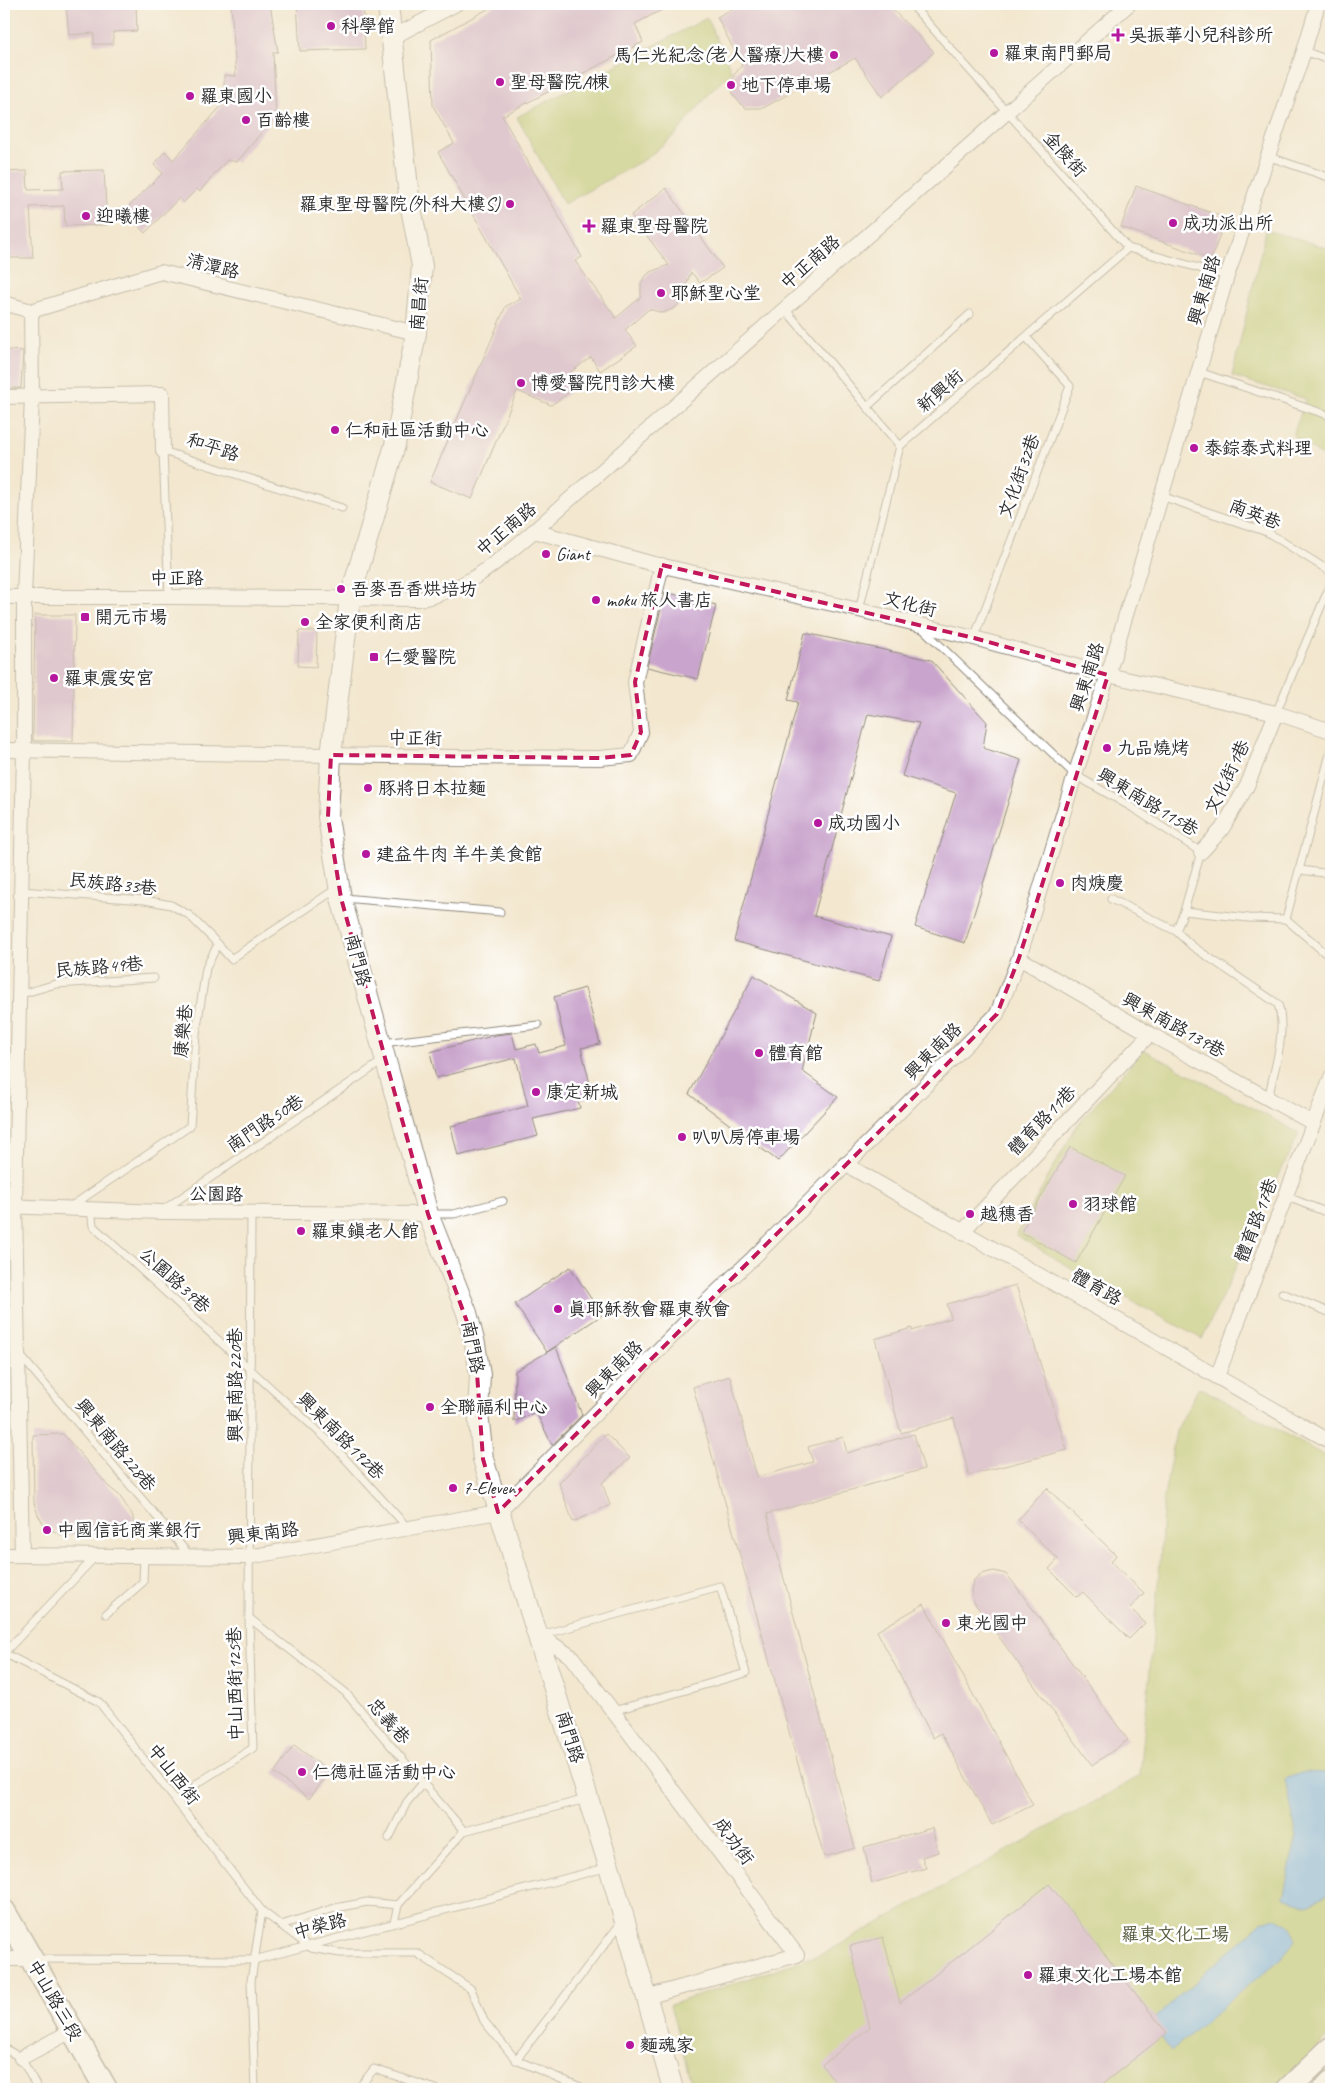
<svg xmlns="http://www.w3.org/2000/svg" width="1335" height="2093" font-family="Caveat,'LXGW WenKai TC',sans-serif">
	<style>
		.green { fill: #b6c76b; stroke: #70794b }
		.water { fill: #74b5e9; stroke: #50708a }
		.building { fill: #c9a4cc }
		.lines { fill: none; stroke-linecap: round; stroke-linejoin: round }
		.lane-casing { stroke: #8f897d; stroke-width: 9 }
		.street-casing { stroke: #8f897d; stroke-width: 16 }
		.secondary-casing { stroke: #8f897d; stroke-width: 22 }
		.primary-casing { stroke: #8f897d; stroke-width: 25 }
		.lane { stroke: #fff; stroke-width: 7 }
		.street { stroke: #fff; stroke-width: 14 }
		.secondary { stroke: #fff; stroke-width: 20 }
		.primary { stroke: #fff; stroke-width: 22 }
		.marked { fill: none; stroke: #c2185b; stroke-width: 4; stroke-dasharray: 10 6; stroke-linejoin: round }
		.poi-dot { fill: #b5179e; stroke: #fff; stroke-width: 2 }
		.labels { text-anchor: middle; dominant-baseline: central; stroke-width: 5; stroke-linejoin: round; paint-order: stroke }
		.poi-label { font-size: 18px; fill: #2b2b2b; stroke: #fff; text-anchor: start }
		.street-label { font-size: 18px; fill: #2b2b2b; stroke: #fff }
		.park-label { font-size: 18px; fill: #555a3e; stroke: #fff }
	</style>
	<rect width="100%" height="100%" fill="#fff"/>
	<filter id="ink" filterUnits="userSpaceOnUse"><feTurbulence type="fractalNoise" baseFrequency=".02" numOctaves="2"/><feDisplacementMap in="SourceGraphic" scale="10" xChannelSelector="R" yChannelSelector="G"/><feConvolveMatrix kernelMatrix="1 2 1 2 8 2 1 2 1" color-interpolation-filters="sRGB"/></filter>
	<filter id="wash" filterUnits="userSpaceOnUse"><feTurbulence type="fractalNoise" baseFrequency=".0096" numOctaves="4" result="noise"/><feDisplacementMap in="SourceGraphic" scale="20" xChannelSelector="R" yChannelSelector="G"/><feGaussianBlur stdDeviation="1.12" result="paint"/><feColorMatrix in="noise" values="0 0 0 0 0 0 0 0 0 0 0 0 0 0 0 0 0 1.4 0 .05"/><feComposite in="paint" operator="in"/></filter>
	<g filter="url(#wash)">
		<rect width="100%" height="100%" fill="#f3e7cf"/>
		<g class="green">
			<path d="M707,18L732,72L714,88L677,133L647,158L564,204L517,117Z"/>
			<path d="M1266,230L1331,249V463L1293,435L1306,399L1232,376Z"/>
			<path d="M1144,1050L1299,1133L1202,1339L1073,1269L1016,1235L1077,1125Z"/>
			<path d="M1199,1387L1331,1459V2033L1295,2073L1274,2089H693L670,2005L827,1952L1140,1776L1160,1563L1164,1496L1176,1431Z"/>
		</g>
		<g class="water">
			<path d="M1304,1772L1326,1773L1331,1779V1893L1307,1905L1283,1898L1297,1836L1285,1779Z"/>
			<path d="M1274,1917L1292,1927L1296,1939L1283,1956L1171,2051L1150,2022L1263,1921Z"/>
		</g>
		<g id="blocks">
			<g class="building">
				<path d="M66,4H136L137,31L113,32V44H94V33L69,35Z"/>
				<path d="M231,4H270L278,52H273L276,115L237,162L227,160L200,191L197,189L183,203L179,198L145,233L124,211L163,173L154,165L165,151L173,160L224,103V75L236,76Z"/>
				<path d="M297,4H363L365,49L300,51Z"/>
				<path d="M497,4H673L635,24L643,42L502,116L582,257L575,261L616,318L641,297V283L645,277L650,272L669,265L631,215L666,188L723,268L700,283L691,272L680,302L675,308L663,313L649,309L625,330L637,346L600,371L591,357L564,377L573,390L551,405L517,391L472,499L430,482L506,306L521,299L438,152L454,143L433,106L431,40Z"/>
				<path d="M742,4H887L934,52L882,97L855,58L763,108H745L733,95L731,85L734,75L742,65L717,17Z"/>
				<path d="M104,170L107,225L65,226L64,206L30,207L33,258H4V172L27,171L28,190L63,189L62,171Z"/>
				<path d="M1136,186L1226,218L1211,259L1121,227Z"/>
				<path d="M6,350L23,351L21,388H4Z"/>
				<path d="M665,592L716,605L698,679L647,667Z"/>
				<path d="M35,615H75L73,741H33Z"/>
				<path d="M299,631H317L316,667L298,666Z"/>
				<path d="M805,633L931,660L987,722L983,748L1021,760L965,943L915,927L956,793L902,776L919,723L868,714L814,916L891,937L879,981L734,941L798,702L788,700Z"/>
				<path d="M754,975L817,1013L802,1071L838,1097L778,1161L689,1094Z"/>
				<path d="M585,988L600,1044L581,1048L590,1084L584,1086L587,1098L578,1100L580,1108L533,1119L538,1136L458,1156L451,1126L528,1106L516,1058L436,1078L430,1052L496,1035L512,1033L516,1049L536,1044L539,1053L566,1046L554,997Z"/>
				<path d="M1070,1147L1125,1176L1076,1263L1021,1232Z"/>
				<path d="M570,1267L602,1315L547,1352L515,1304Z"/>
				<path d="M1016,1285L1067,1450L969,1475L954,1418L901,1433L875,1339L912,1328V1331L951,1318L947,1304Z"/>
				<path d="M556,1347L582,1415L552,1445L536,1412L514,1422L515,1371Z"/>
				<path d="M730,1376L757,1477L813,1462L808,1447L843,1437L847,1453L914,1434L924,1469L767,1514L855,1848L824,1857L693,1387Z"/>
				<path d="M63,1434L109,1487L119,1495L133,1516L134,1534L61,1535L45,1526L38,1515L34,1503L33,1435Z"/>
				<path d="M606,1434L630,1458L602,1483L610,1505L573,1522L559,1483Z"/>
				<path d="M1047,1488L1116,1555L1111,1562L1144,1593L1130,1608L1145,1623L1129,1639L1083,1592L1077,1597L1049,1569L1058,1559L1018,1520Z"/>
				<path d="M994,1571L1006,1574L1013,1582L1128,1740L1092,1765L973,1601L971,1590L974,1580L981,1574Z"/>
				<path d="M924,1604L1033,1805L992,1825L941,1733L933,1738L877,1631Z"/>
				<path d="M294,1745L330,1772L309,1799L274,1773Z"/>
				<path d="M932,1828L938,1852L922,1857L926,1868L872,1883L864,1847Z"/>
				<path d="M1049,1884L1167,2033L1096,2089H841L822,2065L870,2027L850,1946L883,1937L900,2003Z"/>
			</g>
		</g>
	</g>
	<g filter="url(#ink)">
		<use href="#blocks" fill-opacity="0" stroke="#8f897d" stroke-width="1"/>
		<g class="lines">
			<defs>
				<g id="lane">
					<path d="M911,4L1128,248L1227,276"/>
					<path d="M1304,51L1331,61"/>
					<path d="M1267,156L1331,178"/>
					<path d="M785,309L900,446"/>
					<path d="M1199,372L1331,416"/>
					<path d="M867,407L970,314"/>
					<path d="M1161,496L1267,532L1331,572"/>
					<path d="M169,597L163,451L342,508"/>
					<path d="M859,610L900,446L1128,248"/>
					<path d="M923,629L1075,775L1133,808L1201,852L1184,911L1176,931L1192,946L1278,1004C1287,1033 1274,1070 1268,1099"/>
					<path d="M974,638L1070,386L1026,337"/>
					<path d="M1276,713L1331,583"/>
					<path d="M1300,870L1331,874"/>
					<path d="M20,891L145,900L171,905L189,915L218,944"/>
					<path d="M344,898L500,912"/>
					<path d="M1111,899L1176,931"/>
					<path d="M1184,911L1249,918L1286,919L1331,958"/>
					<path d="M1286,919L1331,750"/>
					<path d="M18,995L56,984L154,978"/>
					<path d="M382,1043L538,1025"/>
					<path d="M4,1147L15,1154"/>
					<path d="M1285,1196L1331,1214"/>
					<path d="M70,1207L190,1126L196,1034L206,968L218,944L231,959L336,889"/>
					<path d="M91,1209L93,1226L331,1443L408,1528"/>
					<path d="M163,1210L384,1060"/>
					<path d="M430,1214H454L503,1201"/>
					<path d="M1282,1293L1331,1313"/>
					<path d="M20,1355L190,1556"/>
					<path d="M96,1556L4,1653L99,1702L262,1911L251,1981L255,2089"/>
					<path d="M106,1614L143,1582L144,1556"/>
					<path d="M249,1618L345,1692L464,1831L586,1799"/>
					<path d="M541,1635L720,1586L746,1673L613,1711"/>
					<path d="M178,1803L198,1783L253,1748L249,1618L251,1214"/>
					<path d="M389,1838L407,1802L423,1783"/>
					<path d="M262,1911L311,1948L340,1953H417L471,1989L484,2021L516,2060L585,2089"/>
					<path d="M394,1922L398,1905L464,1831"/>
					<path d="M281,1925L335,1908L367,1902L398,1905"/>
					<path d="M36,1959L254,1960L609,1867"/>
					<path d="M4,2048L21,2058L38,2089"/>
					<path d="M516,2060L621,1923"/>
					<path d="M358,2089L374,2069L436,2089"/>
				</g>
				<g id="street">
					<path d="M391,38L456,4"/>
					<path d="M4,303L31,311L161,272L416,333"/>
					<path d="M4,397L162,394L163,451"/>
					<path d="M534,531L650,563L859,610L974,638L1108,675L1276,713L1331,731"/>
					<path d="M4,597H169L422,599C472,587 495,563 534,531L1129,4"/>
					<path d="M4,750L453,757L600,758L631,755L641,732L635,682L662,565"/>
					<path d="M1201,852L1222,829L1247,786L1276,713"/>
					<path d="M1019,958L1150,1034L1313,1123"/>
					<path d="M845,1164L1331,1442"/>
					<path d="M4,1206L161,1212L428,1214"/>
					<path d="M962,1232L1150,1034"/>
					<path d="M1217,1377L1331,1077"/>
					<path d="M4,1555L249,1557L498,1512L706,1302L753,1258L997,1014L1019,958L1075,775L1108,675L1227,276L1304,51L1318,4"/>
					<path d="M22,1555L15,1206L24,750V597L32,397L31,311"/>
					<path d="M539,1635L572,1657L797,1955L646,1997"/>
					<path d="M4,1959H31"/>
					<path d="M21,2058L73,2030"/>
				</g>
				<path id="secondary" d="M388,4L409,197L422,266L416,333L395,445L350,598L331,755L328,817L341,898L428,1214L467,1313L475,1344L480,1375L478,1413L483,1459L609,1866L673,2089"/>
				<g id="primary">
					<path d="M4,1911L106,2089"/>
					<path d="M1288,2089L1331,2048"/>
					<path d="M1324,2089L1331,2082"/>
				</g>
			</defs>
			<use href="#lane" class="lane-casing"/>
			<use href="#street" class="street-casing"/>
			<use href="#secondary" class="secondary-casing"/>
			<use href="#primary" class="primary-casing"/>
			<use href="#lane" class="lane"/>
			<use href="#street" class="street"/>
			<use href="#secondary" class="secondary"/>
			<use href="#primary" class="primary"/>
		</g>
	</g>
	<path d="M0 0H1335V2093H0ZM662,565L974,638L1108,675L1019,958L997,1014L498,1512L483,1459L475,1344L428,1214L341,898L328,817L331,755L600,758L631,755L641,732L635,682Z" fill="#f3e7cf" fill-opacity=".55" fill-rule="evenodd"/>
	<path class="marked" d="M662,565L974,638L1108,675L1019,958L997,1014L498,1512L483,1459L475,1344L428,1214L341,898L328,817L331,755L600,758L631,755L641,732L635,682Z"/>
	<g class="poi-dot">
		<circle cx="331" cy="26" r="5"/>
		<path d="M1115.5 27.5h5v5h5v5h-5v5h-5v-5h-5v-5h5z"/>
		<circle cx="994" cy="53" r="5"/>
		<circle cx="834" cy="55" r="5"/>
		<circle cx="500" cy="82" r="5"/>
		<circle cx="731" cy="85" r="5"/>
		<circle cx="190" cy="96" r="5"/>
		<circle cx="246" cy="120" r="5"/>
		<circle cx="510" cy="204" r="5"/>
		<circle cx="86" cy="216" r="5"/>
		<circle cx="1173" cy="223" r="5"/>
		<path d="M586.5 218.5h5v5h5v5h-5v5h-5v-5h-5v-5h5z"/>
		<circle cx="661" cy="293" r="5"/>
		<circle cx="521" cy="383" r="5"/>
		<circle cx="335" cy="430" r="5"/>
		<circle cx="1194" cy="448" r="5"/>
		<circle cx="546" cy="554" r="5"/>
		<circle cx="341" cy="589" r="5"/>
		<circle cx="596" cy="600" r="5"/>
		<rect x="80" y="612" width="10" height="10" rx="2.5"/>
		<circle cx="305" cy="622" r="5"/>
		<rect x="369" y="652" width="10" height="10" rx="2.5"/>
		<circle cx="54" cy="678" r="5"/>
		<circle cx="1107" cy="748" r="5"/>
		<circle cx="368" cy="788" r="5"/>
		<circle cx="818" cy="823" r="5"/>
		<circle cx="366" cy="854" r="5"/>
		<circle cx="1060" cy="883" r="5"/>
		<circle cx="759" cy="1053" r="5"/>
		<circle cx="536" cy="1092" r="5"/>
		<circle cx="682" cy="1137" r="5"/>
		<circle cx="1073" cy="1204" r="5"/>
		<circle cx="970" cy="1214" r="5"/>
		<circle cx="301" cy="1231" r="5"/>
		<circle cx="558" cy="1309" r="5"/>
		<circle cx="430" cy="1407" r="5"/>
		<circle cx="453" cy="1488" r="5"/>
		<circle cx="47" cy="1530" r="5"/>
		<circle cx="946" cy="1623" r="5"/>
		<circle cx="302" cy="1772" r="5"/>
		<circle cx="1028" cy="1975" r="5"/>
		<circle cx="630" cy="2045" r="5"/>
	</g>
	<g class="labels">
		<g class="poi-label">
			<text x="341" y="26">科學館</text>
			<text x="1129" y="35">吳振華小兒科診所</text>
			<text x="1004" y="53">羅東南門郵局</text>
			<text x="824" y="55" text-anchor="end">馬仁光紀念(老人醫療)大樓</text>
			<text x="510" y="82">聖母醫院A棟</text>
			<text x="741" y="85">地下停車場</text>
			<text x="200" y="96">羅東國小</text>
			<text x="256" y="120">百齡樓</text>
			<text x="500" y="204" text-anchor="end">羅東聖母醫院(外科大樓S)</text>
			<text x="96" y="216">迎曦樓</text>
			<text x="1183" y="223">成功派出所</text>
			<text x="600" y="226">羅東聖母醫院</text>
			<text x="671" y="293">耶穌聖心堂</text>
			<text x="531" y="383">博愛醫院門診大樓</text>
			<text x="345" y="430">仁和社區活動中心</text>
			<text x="1204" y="448">泰錝泰式料理</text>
			<text x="556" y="554">Giant</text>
			<text x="351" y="589">吾麥吾香烘培坊</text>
			<text x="606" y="600">moku 旅人書店</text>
			<text x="95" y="617">開元市場</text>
			<text x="315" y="622">全家便利商店</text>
			<text x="384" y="657">仁愛醫院</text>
			<text x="64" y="678">羅東震安宮</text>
			<text x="1117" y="748">九品燒烤</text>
			<text x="378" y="788">豚將日本拉麵</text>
			<text x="828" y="823">成功國小</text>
			<text x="376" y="854">建益牛肉 羊牛美食館</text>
			<text x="1070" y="883">肉焿慶</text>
			<text x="769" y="1053">體育館</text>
			<text x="546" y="1092">康定新城</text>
			<text x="692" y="1137">叭叭房停車場</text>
			<text x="1083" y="1204">羽球館</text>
			<text x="980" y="1214">越穗香</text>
			<text x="311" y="1231">羅東鎮老人館</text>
			<text x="568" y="1309">真耶穌教會羅東教會</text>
			<text x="440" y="1407">全聯福利中心</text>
			<text x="463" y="1488">7-Eleven</text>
			<text x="57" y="1530">中國信託商業銀行</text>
			<text x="956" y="1623">東光國中</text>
			<text x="312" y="1772">仁德社區活動中心</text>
			<text x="1038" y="1975">羅東文化工場本館</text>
			<text x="640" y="2045">麵魂家</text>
		</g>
		<g class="street-label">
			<text transform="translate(1065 154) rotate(48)">金陵街</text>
			<text transform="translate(810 262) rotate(-41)">中正南路</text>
			<text transform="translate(213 266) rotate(14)">清潭路</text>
			<text transform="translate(1204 290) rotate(-73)">興東南路</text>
			<text transform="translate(419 304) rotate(-85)">南昌街</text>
			<text transform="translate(940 391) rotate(-41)">新興街</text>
			<text transform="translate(213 447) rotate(18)">和平路</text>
			<text transform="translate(1019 476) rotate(-70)">文化街32巷</text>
			<text transform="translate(1255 514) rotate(21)">南英巷</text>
			<text transform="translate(506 529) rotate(-40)">中正南路</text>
			<text x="177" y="578">中正路</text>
			<text transform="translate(910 604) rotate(14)">文化街</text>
			<text transform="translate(1087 677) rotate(-72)">興東南路</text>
			<text transform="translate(415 738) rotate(1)">中正街</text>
			<text transform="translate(1227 777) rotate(-64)">文化街1巷</text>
			<text transform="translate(1148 802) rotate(31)">興東南路115巷</text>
			<text transform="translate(113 884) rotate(6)">民族路33巷</text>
			<text transform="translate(358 960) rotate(75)">南門路</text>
			<text transform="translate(99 967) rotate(-5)">民族路49巷</text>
			<text transform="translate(1174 1025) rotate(29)">興東南路139巷</text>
			<text transform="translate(183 1031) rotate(-84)">康樂巷</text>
			<text transform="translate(933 1051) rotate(-45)">興東南路</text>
			<text transform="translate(1042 1120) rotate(-46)">體育路11巷</text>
			<text transform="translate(265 1123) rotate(-34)">南門路50巷</text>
			<text transform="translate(216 1194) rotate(1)">公園路</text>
			<text transform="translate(1256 1220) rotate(-69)">體育路17巷</text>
			<text transform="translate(175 1280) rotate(42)">公園路39巷</text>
			<text transform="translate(1097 1287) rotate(30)">體育路</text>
			<text transform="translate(473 1347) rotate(79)">南門路</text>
			<text transform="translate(614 1369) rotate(-45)">興東南路</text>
			<text transform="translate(235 1385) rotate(-90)">興東南路220巷</text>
			<text transform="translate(341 1436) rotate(45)">興東南路192巷</text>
			<text transform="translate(116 1445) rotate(50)">興東南路228巷</text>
			<text transform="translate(263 1533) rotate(-7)">興東南路</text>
			<text transform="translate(235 1684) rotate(-91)">中山西街125巷</text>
			<text transform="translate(389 1721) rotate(49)">忠義巷</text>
			<text transform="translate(570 1737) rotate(73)">南門路</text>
			<text transform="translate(174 1774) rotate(52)">中山西街</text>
			<text transform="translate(734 1841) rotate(53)">成功街</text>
			<text transform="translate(320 1926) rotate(-15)">中榮路</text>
			<text transform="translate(55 2000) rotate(60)">中山路三段</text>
		</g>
		<g class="park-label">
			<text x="1175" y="1934">羅東文化工場</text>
		</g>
	</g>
	<rect width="1335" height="2093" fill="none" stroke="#fff" stroke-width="20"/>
</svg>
